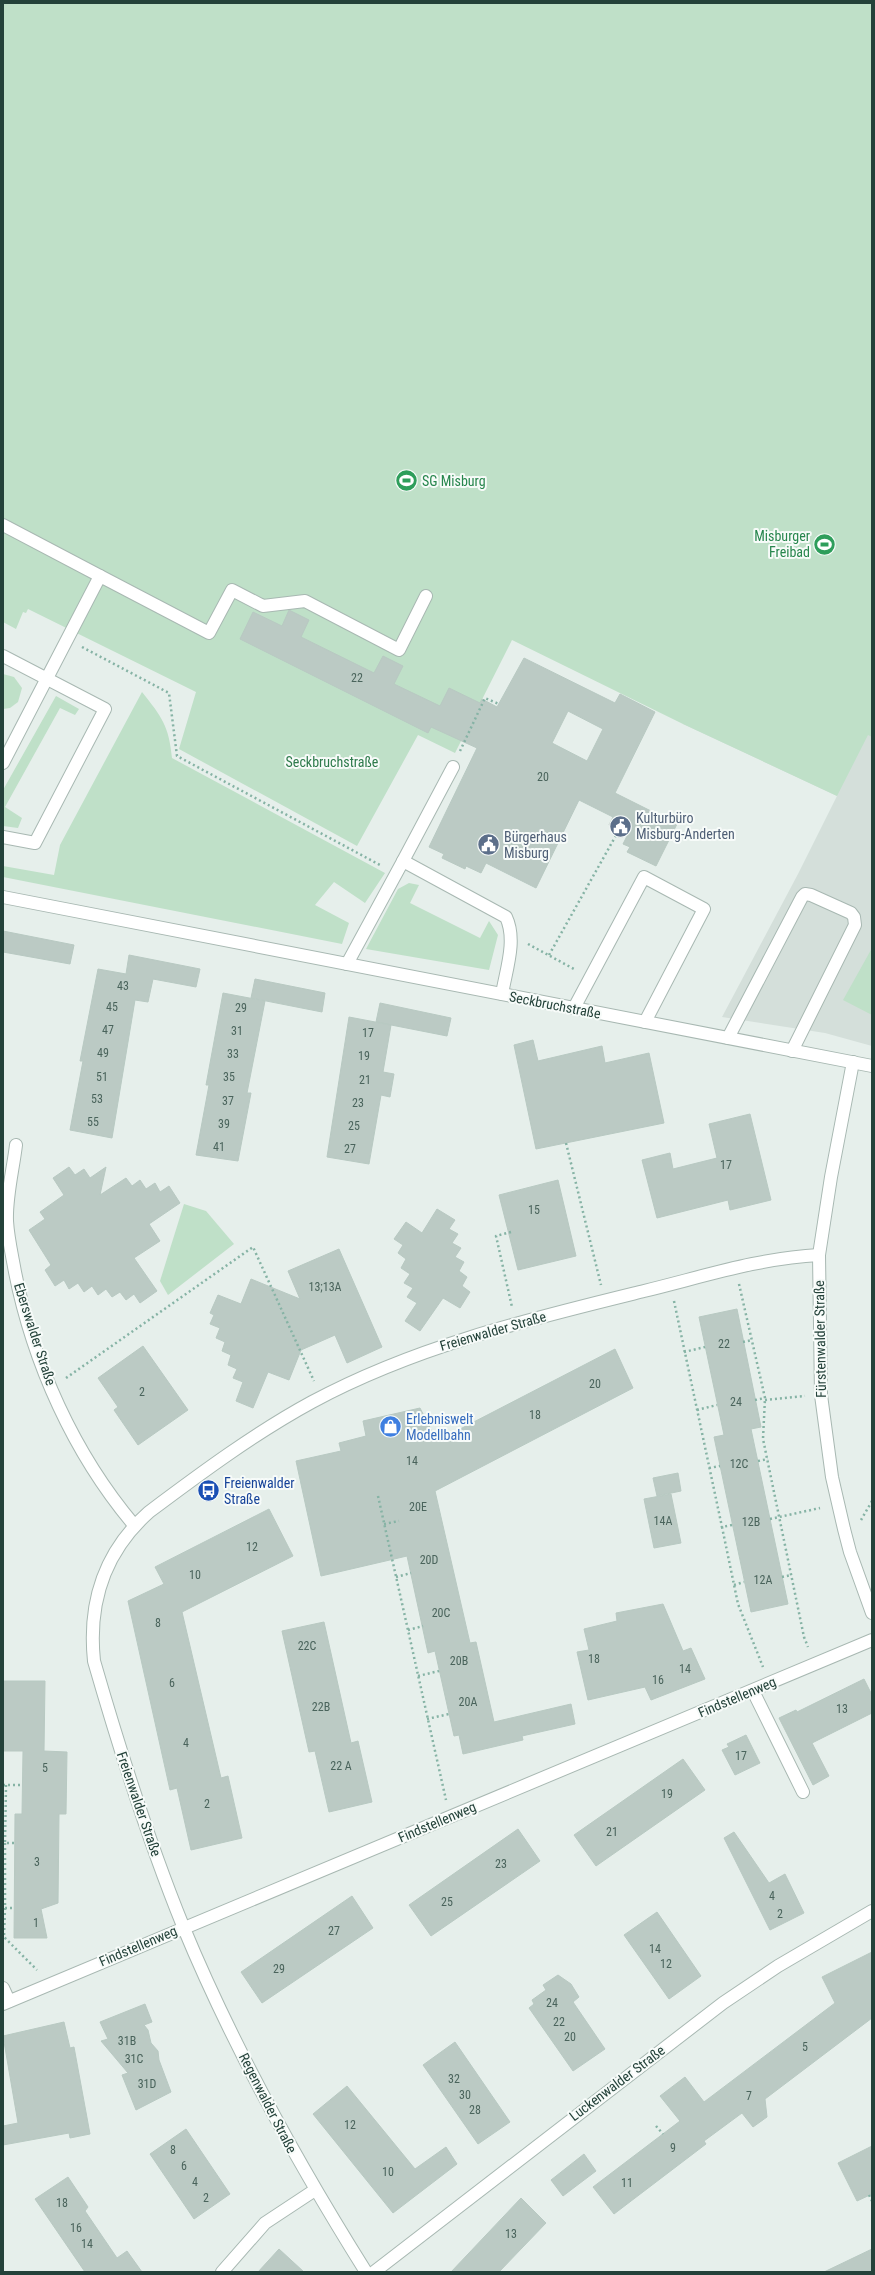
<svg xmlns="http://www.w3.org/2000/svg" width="875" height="2275" font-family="'Roboto Condensed',sans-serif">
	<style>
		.built { fill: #d4dfda }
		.green { fill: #bfe0c8 }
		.building { fill: #bbcac4; stroke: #b8c9c2; fill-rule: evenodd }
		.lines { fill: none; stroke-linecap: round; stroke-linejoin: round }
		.minor-casing { stroke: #a8b8b2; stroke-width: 14 }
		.path { stroke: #86b3a5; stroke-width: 2.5; stroke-dasharray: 2 3; stroke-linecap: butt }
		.minor { stroke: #fff; stroke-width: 12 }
		.labels { text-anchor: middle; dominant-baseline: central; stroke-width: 4; stroke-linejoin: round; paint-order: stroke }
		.number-label { font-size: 12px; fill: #4a645c }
		.leisure-label { font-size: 14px; fill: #27864d; stroke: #f7fbf9; text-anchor: start }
		.park-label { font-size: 14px; fill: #2d7a4b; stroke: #f7fbf9 }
		.service-label { font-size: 14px; fill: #4e5e75; stroke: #f7fbf9; text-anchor: start }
		.street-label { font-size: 14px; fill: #24423a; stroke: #f7fbf9 }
		.shop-label { font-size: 14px; fill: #366cbe; stroke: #f7fbf9; text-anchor: start }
		.transit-label { font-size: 14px; fill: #164399; stroke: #f7fbf9; text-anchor: start }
	</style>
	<rect width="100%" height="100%" fill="#e6efeb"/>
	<path class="built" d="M872,365V1046L825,1033L722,1017L798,874L837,796L683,724Z"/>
	<g class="green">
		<path d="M3,3H872V737L868,735L837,796L683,724L512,640L455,753L418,735L357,846L179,749L196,692L28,609L26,613L23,612L16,629L3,622Z"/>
		<path d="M3,674L14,677L22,688L18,702L10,708L3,709Z"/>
		<path d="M142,692C162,717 169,726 172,758L385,873L365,903L334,882L315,905L349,923L342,944L3,877V866L54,875L60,845Z"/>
		<path d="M56,696L79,709L75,715L60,708L5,807L22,818L18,828L3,826V790Z"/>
		<path d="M409,883L419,885L410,903L480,938L489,921L498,935L489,970L366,949L398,889Z"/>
		<path d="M872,948V1015L843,1000Z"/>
		<path d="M184,1204L206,1211L234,1244L168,1295L160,1281Z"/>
	</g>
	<g class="building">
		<path d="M289,610L309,620L301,637L374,673L383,656L403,666L394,684L440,706L449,688L480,703L482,699L497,707L524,658L615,703L620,694L655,712L615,793L677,824L656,866L627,852L630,847L623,844L628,834L609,825L613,817L579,800L536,888L486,863L481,873L466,866L465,869L442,858L444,854L429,847L477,748L431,727L428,733L240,639L253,612L282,626ZM568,711L603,729L587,761L552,743Z"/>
		<path d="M3,931L74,945L70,964L3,952Z"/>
		<path d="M129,955L200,969L196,987L153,979L148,1002L135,1000L112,1138L70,1130L83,1061H80L98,969L126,974Z"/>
		<path d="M255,979L325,993L322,1012L251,998Z"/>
		<path d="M223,993L265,1001L247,1093H251L238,1161L196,1155L209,1085H206Z"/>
		<path d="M380,1003L451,1018L447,1036L376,1022Z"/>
		<path d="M349,1017L391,1025L383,1072L394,1074L390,1097L381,1095L369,1164L327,1157Z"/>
		<path d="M533,1040L538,1061L602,1046L605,1063L649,1053L664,1123L536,1149L514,1045Z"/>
		<path d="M750,1114L771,1200L730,1210L728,1200L657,1218L642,1160L670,1153L673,1169L717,1158L709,1124Z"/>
		<path d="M69,1167L75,1175L84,1169L90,1178L106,1167L100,1195L126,1178L132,1186L140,1180L146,1189L155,1183L160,1192L169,1186L180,1203L149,1224L160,1241L134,1258L157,1291L140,1303L134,1294L126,1300L120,1292L112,1297L106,1289L98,1295L92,1286L84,1292L78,1283L69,1289L64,1280L55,1286L45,1270L51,1265L29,1230L45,1219L40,1212L64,1195L53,1178Z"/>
		<path d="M558,1180L576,1256L518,1270L499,1195Z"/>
		<path d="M437,1209L455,1220L449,1229L458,1234L452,1243L461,1248L455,1257L464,1262L459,1271L467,1277L462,1286L470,1292L460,1308L443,1298L420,1331L405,1321L417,1303L407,1297L413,1288L404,1283L410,1274L401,1268L406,1259L398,1253L403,1245L394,1239L406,1222L422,1233Z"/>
		<path d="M339,1249L382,1347L347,1363L335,1335L301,1350L289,1380L268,1372L253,1408L236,1401L243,1382L233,1378L237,1369L228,1365L231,1355L222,1351L225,1342L216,1338L220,1328L210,1324L214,1315L210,1313L218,1295L241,1304L251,1279L300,1299L288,1271Z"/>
		<path d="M737,1309L761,1427L751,1429L788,1604L751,1612L714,1437L724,1435L699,1317Z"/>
		<path d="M143,1346L188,1410L138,1445L114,1410L118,1407L98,1378Z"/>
		<path d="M615,1349L633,1388L435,1491L470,1643L476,1642L494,1722L571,1704L575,1724L522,1736L523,1740L463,1754L459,1735L454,1736L435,1651L428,1653L407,1556L321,1576L296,1461L341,1451L339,1443L366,1436L363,1421L420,1408L437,1441Z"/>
		<path d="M678,1473L681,1491L657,1496L653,1478Z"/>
		<path d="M671,1494L681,1543L654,1548L644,1499Z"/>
		<path d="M269,1509L293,1556L182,1612L221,1778L228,1776L242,1838L191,1850L177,1788L170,1790L128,1601L164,1584L155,1567Z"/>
		<path d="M663,1604L683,1651L691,1648L705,1679L651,1700L645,1687L588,1700L577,1652L589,1650L584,1629L617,1621L616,1613Z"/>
		<path d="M324,1622L351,1743L358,1741L372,1802L329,1812L315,1751L309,1752L282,1631Z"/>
		<path d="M864,1679L872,1695V1713L812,1743L829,1776L813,1785L779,1718L796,1710L797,1712Z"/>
		<path d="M3,1681H45L44,1751L67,1752L66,1814H59L58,1903L41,1909L47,1938H14L15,1814H22L23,1751H3Z"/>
		<path d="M746,1735L760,1763L735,1775L722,1750L729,1747L727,1744Z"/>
		<path d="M683,1759L705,1790L596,1866L574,1835Z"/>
		<path d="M518,1829L540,1861L431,1936L409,1905Z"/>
		<path d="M734,1832L769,1883L785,1874L804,1913L770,1930L724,1838Z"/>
		<path d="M352,1896L373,1928L262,2003L241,1972Z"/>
		<path d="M657,1912L701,1976L669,1999L624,1935Z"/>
		<path d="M872,1952V2018L765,2099L767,2117L753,2127L742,2113L704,2141L706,2144L614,2214L593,2187L680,2121L660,2096L685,2077L704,2102L835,2003L822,1977Z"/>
		<path d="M558,1975L571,1984L579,1997L573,2002L605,2049L573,2071L529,2008L534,2004L532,2000L546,1990L543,1985Z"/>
		<path d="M145,2004L152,2022L144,2025L148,2030L151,2043L158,2051L159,2060L171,2092L136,2110L122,2075L128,2073L101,2041L108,2039L100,2022Z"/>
		<path d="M64,2022L70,2048L74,2047L90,2134L70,2138L69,2133L3,2145V2126L18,2123L3,2036Z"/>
		<path d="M455,2042L510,2122L478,2144L423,2065Z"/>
		<path d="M347,2086L415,2169L446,2147L457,2164L393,2213L313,2114Z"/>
		<path d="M186,2129L230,2194L194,2219L150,2154Z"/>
		<path d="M872,2146V2194L857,2201L838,2163Z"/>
		<path d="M584,2154L596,2171L563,2196L551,2180Z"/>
		<path d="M68,2177L88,2207L85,2211L117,2258L127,2251L142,2272H85L35,2199Z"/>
		<path d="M521,2198L546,2223L499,2272H451Z"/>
		<path d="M279,2249L304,2272H258Z"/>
		<path d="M872,2249V2272H824Z"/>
	</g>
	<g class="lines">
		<defs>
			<g id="minor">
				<path d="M3,525L100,576"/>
				<path d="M3,656L105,709L35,843L3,837"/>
				<path d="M3,763L100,576L209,633L232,590L263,606L305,601L399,650L426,596"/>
				<path d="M403,861L453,767"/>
				<path d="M3,897L872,1066"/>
				<path d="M347,964L403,861L506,917C517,940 506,970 502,994"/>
				<path d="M574,1008L644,877L704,909L645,1022"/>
				<path d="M728,1038L802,897L805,894L811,895L851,913L854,917L855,925L792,1051"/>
				<path d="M853,1062L831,1177L819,1255L821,1395L832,1477L844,1529L850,1552L872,1613"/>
				<path d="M16,1145C13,1170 6,1197 7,1221C8,1238 12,1255 15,1272C33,1363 74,1454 134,1525"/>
				<path d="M753,1691L803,1792"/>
				<path d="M3,1988L9,2001"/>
				<path d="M3,2004L872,1640"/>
				<path d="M222,2272L265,2223L315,2190"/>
				<path d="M366,2272C297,2162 233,2047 183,1926C148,1840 120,1751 94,1661C88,1603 104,1552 149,1512C201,1473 255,1433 312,1402C416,1346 530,1319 644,1291C702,1277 759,1258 819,1255"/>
				<path d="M374,2272L723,2003L778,1966L872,1911"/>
			</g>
		</defs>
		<use href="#minor" class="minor-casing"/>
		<g class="path">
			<path d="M82,647L169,693L177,756L380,865"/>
			<path d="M460,751L485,698L499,704"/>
			<path d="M528,944L574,969"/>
			<path d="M549,955L619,830"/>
			<path d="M566,1143L601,1285"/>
			<path d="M511,1232L496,1236L512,1307"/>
			<path d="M739,1284L765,1398L763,1439L804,1637L808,1647"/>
			<path d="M674,1301L722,1527"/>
			<path d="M743,1342L752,1340"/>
			<path d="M684,1352L705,1347"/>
			<path d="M66,1378L253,1247L314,1381"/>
			<path d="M755,1400L765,1398"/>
			<path d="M765,1400L805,1396"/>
			<path d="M697,1410L717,1405"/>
			<path d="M758,1461L768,1459"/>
			<path d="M709,1468L720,1466"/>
			<path d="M378,1496L446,1800"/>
			<path d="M770,1519L820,1508"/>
			<path d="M861,1520L872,1501"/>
			<path d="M384,1524L399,1521"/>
			<path d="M732,1525L722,1527L738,1604L763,1667"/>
			<path d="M396,1577L411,1573"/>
			<path d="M782,1577L791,1575"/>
			<path d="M734,1585L744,1582"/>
			<path d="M408,1630L423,1626"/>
			<path d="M418,1676L439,1671"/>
			<path d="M427,1719L449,1714"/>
			<path d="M3,1785H23"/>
			<path d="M6,1785L5,1843H15"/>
			<path d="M5,1843V1908H14"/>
			<path d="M5,1908L4,1937L37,1970"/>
			<path d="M656,2126L663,2134"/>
			<path d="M869,2195L872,2201"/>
		</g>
		<use href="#minor" class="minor"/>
	</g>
	<defs>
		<symbol id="stadium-disc" viewBox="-11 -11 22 22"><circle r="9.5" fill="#2e9e5b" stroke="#f7fbf9"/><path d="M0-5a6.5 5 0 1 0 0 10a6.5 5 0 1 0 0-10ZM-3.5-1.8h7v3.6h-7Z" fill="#fff"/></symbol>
		<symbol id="civic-disc" viewBox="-11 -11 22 22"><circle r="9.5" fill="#5c6f8a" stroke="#f7fbf9"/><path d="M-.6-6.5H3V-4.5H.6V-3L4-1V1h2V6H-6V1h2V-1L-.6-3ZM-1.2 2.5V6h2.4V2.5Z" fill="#fff"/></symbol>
		<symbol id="shop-disc" viewBox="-11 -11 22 22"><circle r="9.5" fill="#3f7fe0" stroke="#f7fbf9"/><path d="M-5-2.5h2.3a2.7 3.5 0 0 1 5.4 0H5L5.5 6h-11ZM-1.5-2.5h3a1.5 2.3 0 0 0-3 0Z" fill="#fff"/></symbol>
		<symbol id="bus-disc" viewBox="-11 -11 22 22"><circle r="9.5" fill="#1a4fb4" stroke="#f7fbf9"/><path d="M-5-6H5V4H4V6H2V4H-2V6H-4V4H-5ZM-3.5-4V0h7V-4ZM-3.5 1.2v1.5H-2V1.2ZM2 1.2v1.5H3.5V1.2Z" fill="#fff"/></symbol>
	</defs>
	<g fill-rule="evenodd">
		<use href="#stadium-disc" x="394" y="468" width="25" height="25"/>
		<use href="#stadium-disc" x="812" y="532" width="25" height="25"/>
		<use href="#civic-disc" x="608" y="814" width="25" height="25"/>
		<use href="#civic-disc" x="476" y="832" width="25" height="25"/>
		<use href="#shop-disc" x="378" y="1414" width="25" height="25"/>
		<use href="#bus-disc" x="196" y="1478" width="25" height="25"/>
	</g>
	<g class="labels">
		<g class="number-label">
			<text x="357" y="678">22</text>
			<text x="543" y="777">20</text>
			<text x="123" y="986">43</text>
			<text x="112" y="1007">45</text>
			<text x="241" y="1008">29</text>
			<text x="108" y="1030">47</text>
			<text x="237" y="1031">31</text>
			<text x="368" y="1033">17</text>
			<text x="103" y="1053">49</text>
			<text x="233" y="1054">33</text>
			<text x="364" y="1056">19</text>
			<text x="102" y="1077">51</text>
			<text x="229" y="1077">35</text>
			<text x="365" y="1080">21</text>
			<text x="97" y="1099">53</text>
			<text x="228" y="1101">37</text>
			<text x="358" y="1103">23</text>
			<text x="93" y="1122">55</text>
			<text x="224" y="1124">39</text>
			<text x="354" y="1126">25</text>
			<text x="219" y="1147">41</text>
			<text x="350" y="1149">27</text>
			<text x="726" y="1165">17</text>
			<text x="534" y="1210">15</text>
			<text x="325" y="1287">13;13A</text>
			<text x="724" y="1344">22</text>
			<text x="595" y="1384">20</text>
			<text x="142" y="1392">2</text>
			<text x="736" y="1402">24</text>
			<text x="535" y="1415">18</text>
			<text x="412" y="1461">14</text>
			<text x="739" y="1464">12C</text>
			<text x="418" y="1507">20E</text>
			<text x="663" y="1521">14A</text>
			<text x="751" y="1522">12B</text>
			<text x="252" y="1547">12</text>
			<text x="429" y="1560">20D</text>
			<text x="195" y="1575">10</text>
			<text x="763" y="1580">12A</text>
			<text x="441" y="1613">20C</text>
			<text x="158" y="1623">8</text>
			<text x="307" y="1646">22C</text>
			<text x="594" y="1659">18</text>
			<text x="459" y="1661">20B</text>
			<text x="685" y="1669">14</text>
			<text x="658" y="1680">16</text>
			<text x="172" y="1683">6</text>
			<text x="468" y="1702">20A</text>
			<text x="321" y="1707">22B</text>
			<text x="842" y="1709">13</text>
			<text x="186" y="1743">4</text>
			<text x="741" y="1756">17</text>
			<text x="341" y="1766">22 A</text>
			<text x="45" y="1768">5</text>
			<text x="667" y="1794">19</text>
			<text x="207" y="1804">2</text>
			<text x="612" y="1832">21</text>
			<text x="37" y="1862">3</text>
			<text x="501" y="1864">23</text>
			<text x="772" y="1896">4</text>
			<text x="447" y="1902">25</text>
			<text x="780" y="1914">2</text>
			<text x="36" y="1923">1</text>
			<text x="334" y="1931">27</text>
			<text x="655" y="1949">14</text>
			<text x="666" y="1964">12</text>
			<text x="279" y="1969">29</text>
			<text x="552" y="2003">24</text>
			<text x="559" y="2022">22</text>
			<text x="570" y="2037">20</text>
			<text x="127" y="2041">31B</text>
			<text x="805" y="2047">5</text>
			<text x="134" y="2059">31C</text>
			<text x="454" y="2079">32</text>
			<text x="147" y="2084">31D</text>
			<text x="465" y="2095">30</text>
			<text x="749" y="2096">7</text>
			<text x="475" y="2110">28</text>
			<text x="350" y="2125">12</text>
			<text x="673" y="2148">9</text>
			<text x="173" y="2150">8</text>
			<text x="184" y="2166">6</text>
			<text x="388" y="2172">10</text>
			<text x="195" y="2182">4</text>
			<text x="627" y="2183">11</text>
			<text x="206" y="2198">2</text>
			<text x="62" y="2203">18</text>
			<text x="76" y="2228">16</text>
			<text x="511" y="2234">13</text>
			<text x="87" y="2244">14</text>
		</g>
		<g class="leisure-label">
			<text x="422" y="481">SG Misburg</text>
			<text x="810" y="536" text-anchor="end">Misburger<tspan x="810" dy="16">Freibad</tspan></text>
		</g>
		<g class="park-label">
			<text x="332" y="762">Seckbruchstraße</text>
		</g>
		<g class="service-label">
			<text x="636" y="818">Kulturbüro<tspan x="636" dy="16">Misburg-Anderten</tspan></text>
			<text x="504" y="837">Bürgerhaus<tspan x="504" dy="16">Misburg</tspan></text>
		</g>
		<g class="street-label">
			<text transform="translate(555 1005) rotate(11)">Seckbruchstraße</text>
			<text transform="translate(493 1331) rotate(-16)">Freienwalder Straße</text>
			<text transform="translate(35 1334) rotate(72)">Eberswalder Straße</text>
			<text transform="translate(820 1339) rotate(-91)">Fürstenwalder Straße</text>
			<text transform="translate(737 1697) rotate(-23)">Findstellenweg</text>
			<text transform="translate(139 1804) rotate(71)">Freienwalder Straße</text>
			<text transform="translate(437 1822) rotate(-23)">Findstellenweg</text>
			<text transform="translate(138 1946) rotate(-23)">Findstellenweg</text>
			<text transform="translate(617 2083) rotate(-37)">Luckenwalder Straße</text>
			<text transform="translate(268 2103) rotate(63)">Regenwalder Straße</text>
		</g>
		<g class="shop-label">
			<text x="406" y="1419">Erlebniswelt<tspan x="406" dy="16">Modellbahn</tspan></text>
		</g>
		<g class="transit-label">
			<text x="224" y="1483">Freienwalder<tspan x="224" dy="16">Straße</tspan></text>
		</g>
	</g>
	<rect width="875" height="2275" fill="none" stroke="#24423a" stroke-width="8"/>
</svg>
